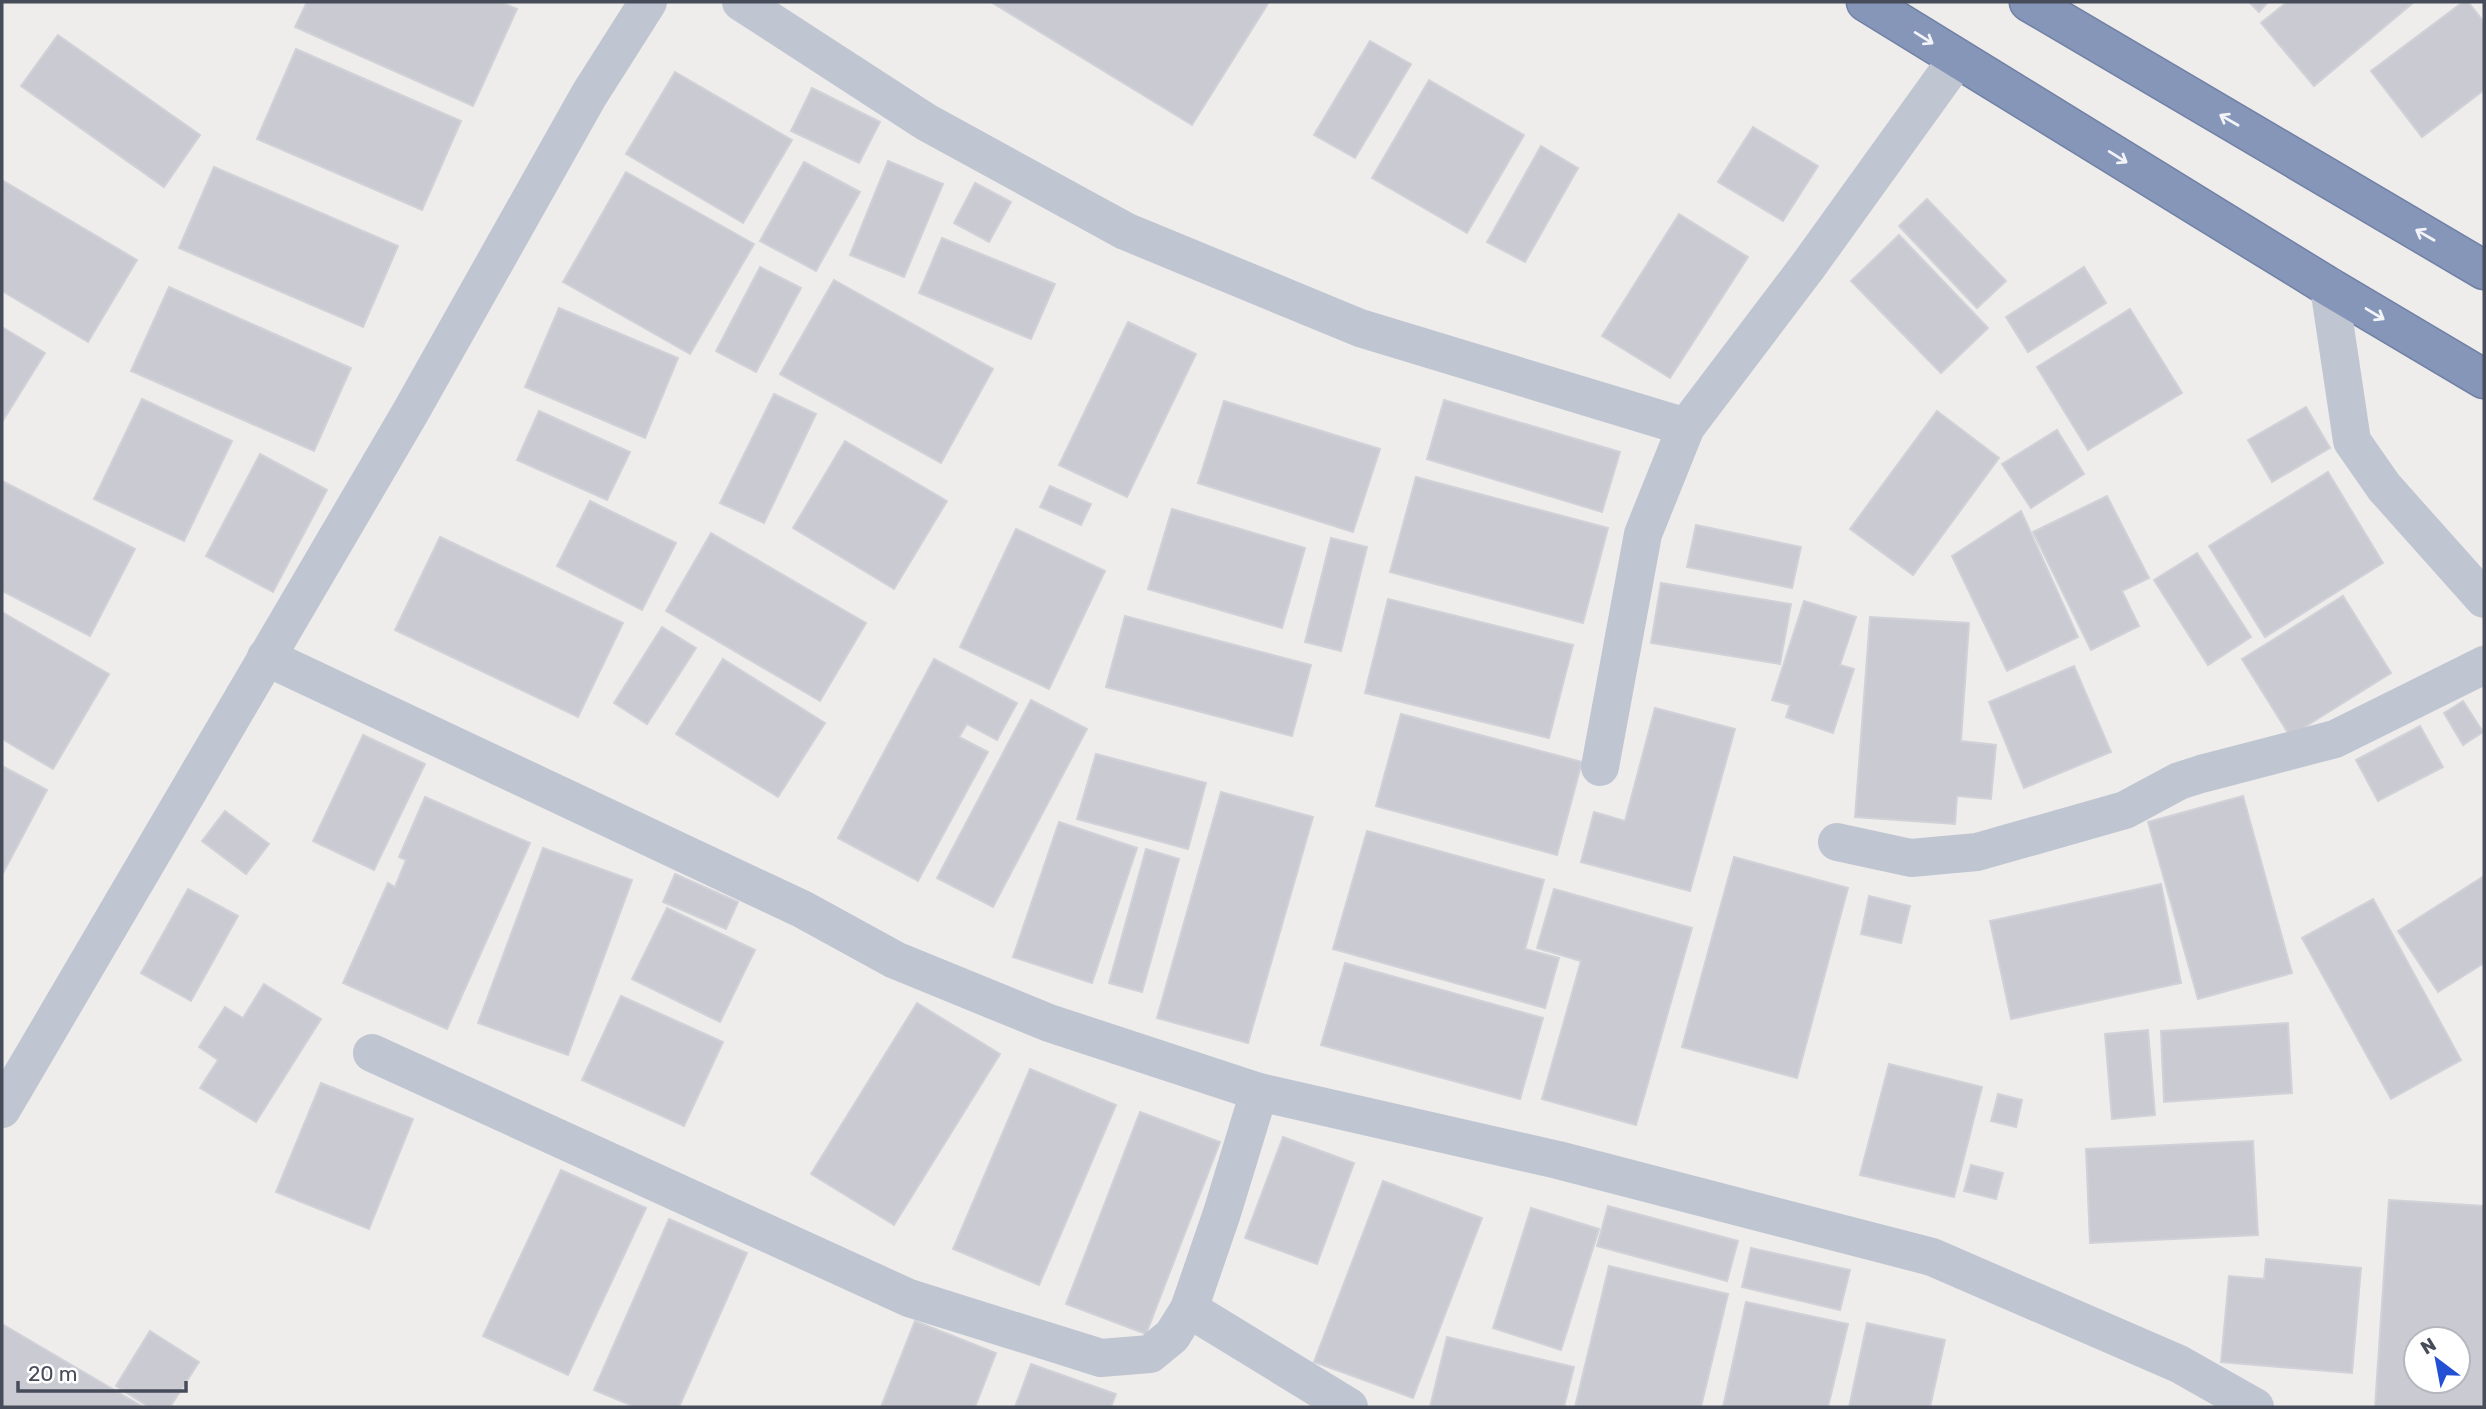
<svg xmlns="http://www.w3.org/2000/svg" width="2486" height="1409" font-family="Rubik,sans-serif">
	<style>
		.building { fill: #cacad2; stroke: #d1d1d8; stroke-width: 2; fill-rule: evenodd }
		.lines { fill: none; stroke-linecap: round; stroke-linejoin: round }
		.highway-casing { stroke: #7181a5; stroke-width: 41 }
		.minor { stroke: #c0c6d1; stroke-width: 38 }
		.highway { stroke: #8696b9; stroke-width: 38 }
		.oneway { stroke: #f3f4f8 }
	</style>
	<rect width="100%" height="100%" fill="#efedec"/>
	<g class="building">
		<path d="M307,2H501L517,9L473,106L295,27Z"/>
		<path d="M991,2H1269L1192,125Z"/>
		<path d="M2249,2H2268L2259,12Z"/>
		<path d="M2287,2H2414L2314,86L2261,23Z"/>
		<path d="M2463,2H2468L2484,22V90L2422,137L2371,71Z"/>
		<path d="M58,35L200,135L164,187L21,86Z"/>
		<path d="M1370,41L1411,64L1355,158L1314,135Z"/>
		<path d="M296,49L461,121L422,210L257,139Z"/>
		<path d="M675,72L792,140L743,223L626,154Z"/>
		<path d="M1429,80L1524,135L1467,233L1372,178Z"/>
		<path d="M812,88L880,122L859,163L791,131Z"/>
		<path d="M1753,127L1818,166L1783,221L1718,182Z"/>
		<path d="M1541,146L1578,168L1525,262L1487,242Z"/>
		<path d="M888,161L943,184L904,277L850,255Z"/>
		<path d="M804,162L860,192L816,271L760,241Z"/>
		<path d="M214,167L398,246L363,327L179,248Z"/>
		<path d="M626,172L754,244L690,354L563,282Z"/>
		<path d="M2,180L137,260L88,342L2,291Z"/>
		<path d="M975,183L1011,202L989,242L954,223Z"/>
		<path d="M1927,199L2006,281L1977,308L1899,226Z"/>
		<path d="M1679,214L1748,257L1670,378L1602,336Z"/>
		<path d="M1899,235L1988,328L1941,373L1851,281Z"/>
		<path d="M942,238L1055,284L1031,339L919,293Z"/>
		<path d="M760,267L801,288L756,372L716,351Z"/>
		<path d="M2084,267L2106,303L2028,352L2006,317Z"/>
		<path d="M834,280L993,369L941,463L780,374Z"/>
		<path d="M169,287L351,368L314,451L131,371Z"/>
		<path d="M559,308L678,358L645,438L525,387Z"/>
		<path d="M2130,309L2182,393L2088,450L2037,367Z"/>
		<path d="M1128,322L1196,354L1127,497L1059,465Z"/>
		<path d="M2,327L45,353L2,422Z"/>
		<path d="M774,394L816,414L764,523L720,503Z"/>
		<path d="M142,399L232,441L184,541L94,499Z"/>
		<path d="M1444,400L1620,452L1602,512L1427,459Z"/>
		<path d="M1224,401L1380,449L1353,532L1198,483Z"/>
		<path d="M2306,407L2330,448L2272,482L2248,440Z"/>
		<path d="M539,411L630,452L607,500L517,460Z"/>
		<path d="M1937,411L1999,458L1913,575L1850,529Z"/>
		<path d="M2057,430L2084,474L2031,508L2002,464Z"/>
		<path d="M845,441L947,501L894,589L793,528Z"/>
		<path d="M260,454L327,490L273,592L206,556Z"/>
		<path d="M2328,472L2383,563L2265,637L2209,546Z"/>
		<path d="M1416,477L1608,528L1583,623L1390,572Z"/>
		<path d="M2,481L135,549L90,636L2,591Z"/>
		<path d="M1050,486L1091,504L1081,525L1040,507Z"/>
		<path d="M2107,496L2149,578L2122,591L2139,626L2091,650L2033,532Z"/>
		<path d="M590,501L676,543L642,610L557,566Z"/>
		<path d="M1172,509L1305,548L1282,628L1148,589Z"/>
		<path d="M2021,511L2078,637L2007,671L1952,556Z"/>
		<path d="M1696,525L1801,547L1792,588L1687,567Z"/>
		<path d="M1016,529L1105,571L1049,689L960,647Z"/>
		<path d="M711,533L866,623L820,701L666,611Z"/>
		<path d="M440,537L623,623L578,717L395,630Z"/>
		<path d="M1331,538L1367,547L1341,651L1305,642Z"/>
		<path d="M2197,553L2251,637L2208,665L2154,580Z"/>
		<path d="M1661,583L1791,604L1780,664L1651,643Z"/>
		<path d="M2343,596L2391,673L2290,736L2242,659Z"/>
		<path d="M1388,599L1573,645L1549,738L1365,693Z"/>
		<path d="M1804,601L1856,617L1840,665L1854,669L1833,733L1786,717L1790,705L1772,700Z"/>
		<path d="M2,612L109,674L53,769L2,739Z"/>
		<path d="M1125,616L1311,665L1292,736L1106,687Z"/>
		<path d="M1870,617L1969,623L1961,741L1996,745L1991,799L1957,796L1955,824L1855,817Z"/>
		<path d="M662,627L696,648L647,724L614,703Z"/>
		<path d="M723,659L825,723L778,797L676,734Z"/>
		<path d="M934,659L1017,703L997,740L967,724L959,737L988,752L918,881L838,838Z"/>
		<path d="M2074,666L2111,752L2024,788L1989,702Z"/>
		<path d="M1031,700L1087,729L993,907L937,878Z"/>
		<path d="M2463,701L2483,732L2463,745L2444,713Z"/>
		<path d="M1655,708L1735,729L1690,891L1581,862L1594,812L1625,821Z"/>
		<path d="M1401,714L1582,762L1557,855L1376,806Z"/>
		<path d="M2420,726L2443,767L2378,801L2356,760Z"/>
		<path d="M363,735L425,764L374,870L313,841Z"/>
		<path d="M1096,754L1206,783L1188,849L1077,819Z"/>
		<path d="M2,766L47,790L2,875Z"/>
		<path d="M1221,792L1313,817L1248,1043L1157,1018Z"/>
		<path d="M2243,796L2292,973L2198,999L2148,822Z"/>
		<path d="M425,797L530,843L447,1029L343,983L388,883L395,887L406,860L399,857Z"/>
		<path d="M225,811L269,844L246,874L202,841Z"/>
		<path d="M1059,822L1137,848L1092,983L1013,957Z"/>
		<path d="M1367,831L1544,880L1525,949L1559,958L1545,1008L1333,949Z"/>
		<path d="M543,848L632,880L568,1055L478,1023Z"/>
		<path d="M1146,849L1179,859L1142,992L1109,983Z"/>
		<path d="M1734,857L1848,888L1797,1078L1682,1047Z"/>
		<path d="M675,874L738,902L726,929L663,902Z"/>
		<path d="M2484,876V963L2438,992L2398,931Z"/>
		<path d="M2161,884L2181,983L2011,1019L1990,921Z"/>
		<path d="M188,889L238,916L191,1001L141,973Z"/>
		<path d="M1554,889L1692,928L1636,1125L1542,1099L1581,961L1537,948Z"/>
		<path d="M1869,896L1910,906L1901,943L1861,934Z"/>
		<path d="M2373,899L2461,1060L2391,1099L2302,938Z"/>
		<path d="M667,908L755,950L720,1022L632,979Z"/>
		<path d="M1345,963L1543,1018L1520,1099L1321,1045Z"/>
		<path d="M264,984L321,1019L256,1122L200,1088L218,1060L199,1047L225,1007L243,1018Z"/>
		<path d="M621,996L723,1042L684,1126L582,1080Z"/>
		<path d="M917,1003L1000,1054L894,1225L811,1174Z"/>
		<path d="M2288,1023L2292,1093L2164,1102L2161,1031Z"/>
		<path d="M2148,1030L2155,1115L2112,1119L2105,1034Z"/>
		<path d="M1889,1064L1982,1087L1954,1197L1860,1175Z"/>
		<path d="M1030,1069L1116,1105L1039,1285L953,1249Z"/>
		<path d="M321,1083L413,1119L369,1229L276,1192Z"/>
		<path d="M1998,1094L2022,1100L2016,1127L1991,1121Z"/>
		<path d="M1140,1112L1220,1142L1146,1334L1066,1304Z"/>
		<path d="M1283,1137L1354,1163L1317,1264L1245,1238Z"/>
		<path d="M2253,1141L2258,1235L2090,1243L2086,1149Z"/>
		<path d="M1971,1165L2003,1173L1996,1199L1964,1191Z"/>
		<path d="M561,1170L646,1208L568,1375L483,1336Z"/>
		<path d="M1383,1181L1482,1218L1413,1398L1314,1362Z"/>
		<path d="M2389,1200L2484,1206V1407H2375ZM2416,1339H2458V1381H2416Z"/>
		<path d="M1608,1206L1738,1241L1727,1281L1597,1246Z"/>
		<path d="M1531,1208L1599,1229L1561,1350L1493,1328Z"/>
		<path d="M669,1219L747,1253L679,1407H635L594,1390Z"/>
		<path d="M1751,1248L1850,1270L1840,1310L1742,1287Z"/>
		<path d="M2266,1259L2361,1268L2352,1373L2221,1362L2229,1276L2264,1279Z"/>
		<path d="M1609,1266L1728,1294L1701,1407H1575Z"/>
		<path d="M1746,1302L1848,1324L1828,1407H1723Z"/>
		<path d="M915,1321L996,1353L975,1407H881Z"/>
		<path d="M1867,1323L1945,1340L1930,1407H1849Z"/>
		<path d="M2,1324L143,1407H2Z"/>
		<path d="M150,1331L199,1362L170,1407H149L116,1386Z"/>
		<path d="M1447,1337L1574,1367L1564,1407H1430Z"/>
		<path d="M1031,1364L1116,1394L1111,1407H1015Z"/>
	</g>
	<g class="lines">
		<defs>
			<g id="highway">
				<path d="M1866,2L2329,287L2484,379"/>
				<path d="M2029,2L2484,270"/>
			</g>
		</defs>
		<use href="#highway" class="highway-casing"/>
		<g class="minor">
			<path d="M741,2L926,122L1125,231L1360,328L1686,427"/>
			<path d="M2329,287L2352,441L2384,487L2484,599"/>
			<path d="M266,657L802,909L895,960L1049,1023L1259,1092L1558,1160L1932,1257L2179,1364L2255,1407"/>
			<path d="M1600,767L1643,534L1686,427L1808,266L1957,59"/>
			<path d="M1837,842L1911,858L1977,852L2125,810L2179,781L2201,774L2335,739L2484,665"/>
			<path d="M372,1053L909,1298L1101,1358L1150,1354L1172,1336L1189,1309L1222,1213L1259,1092"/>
			<path d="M2,1109L410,413L589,95L648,2"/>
			<path d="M1189,1309L1349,1407"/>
		</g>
		<use href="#highway" class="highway"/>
	</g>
	<defs><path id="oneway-shaft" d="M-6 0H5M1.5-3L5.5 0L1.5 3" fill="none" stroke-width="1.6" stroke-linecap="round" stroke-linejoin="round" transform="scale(1.75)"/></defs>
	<g class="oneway">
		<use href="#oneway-shaft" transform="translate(1924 38) rotate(32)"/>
		<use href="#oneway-shaft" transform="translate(2229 120) rotate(-150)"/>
		<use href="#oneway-shaft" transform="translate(2118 157) rotate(32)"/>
		<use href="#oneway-shaft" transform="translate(2425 235) rotate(-150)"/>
		<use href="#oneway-shaft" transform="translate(2375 314) rotate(31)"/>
	</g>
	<rect width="2486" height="1409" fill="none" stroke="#464c59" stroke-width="7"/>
	<g transform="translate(2437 1360) rotate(328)"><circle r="33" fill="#ffffff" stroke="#b5b7bd" stroke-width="2"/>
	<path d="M0-5L12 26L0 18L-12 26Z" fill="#224fd4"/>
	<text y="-10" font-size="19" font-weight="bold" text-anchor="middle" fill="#464c59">N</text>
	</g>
	<path d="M18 1381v10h168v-10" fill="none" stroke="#464c59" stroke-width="3.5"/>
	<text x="28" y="1381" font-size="21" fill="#464c59" stroke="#ffffff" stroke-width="5" paint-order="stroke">20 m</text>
</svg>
